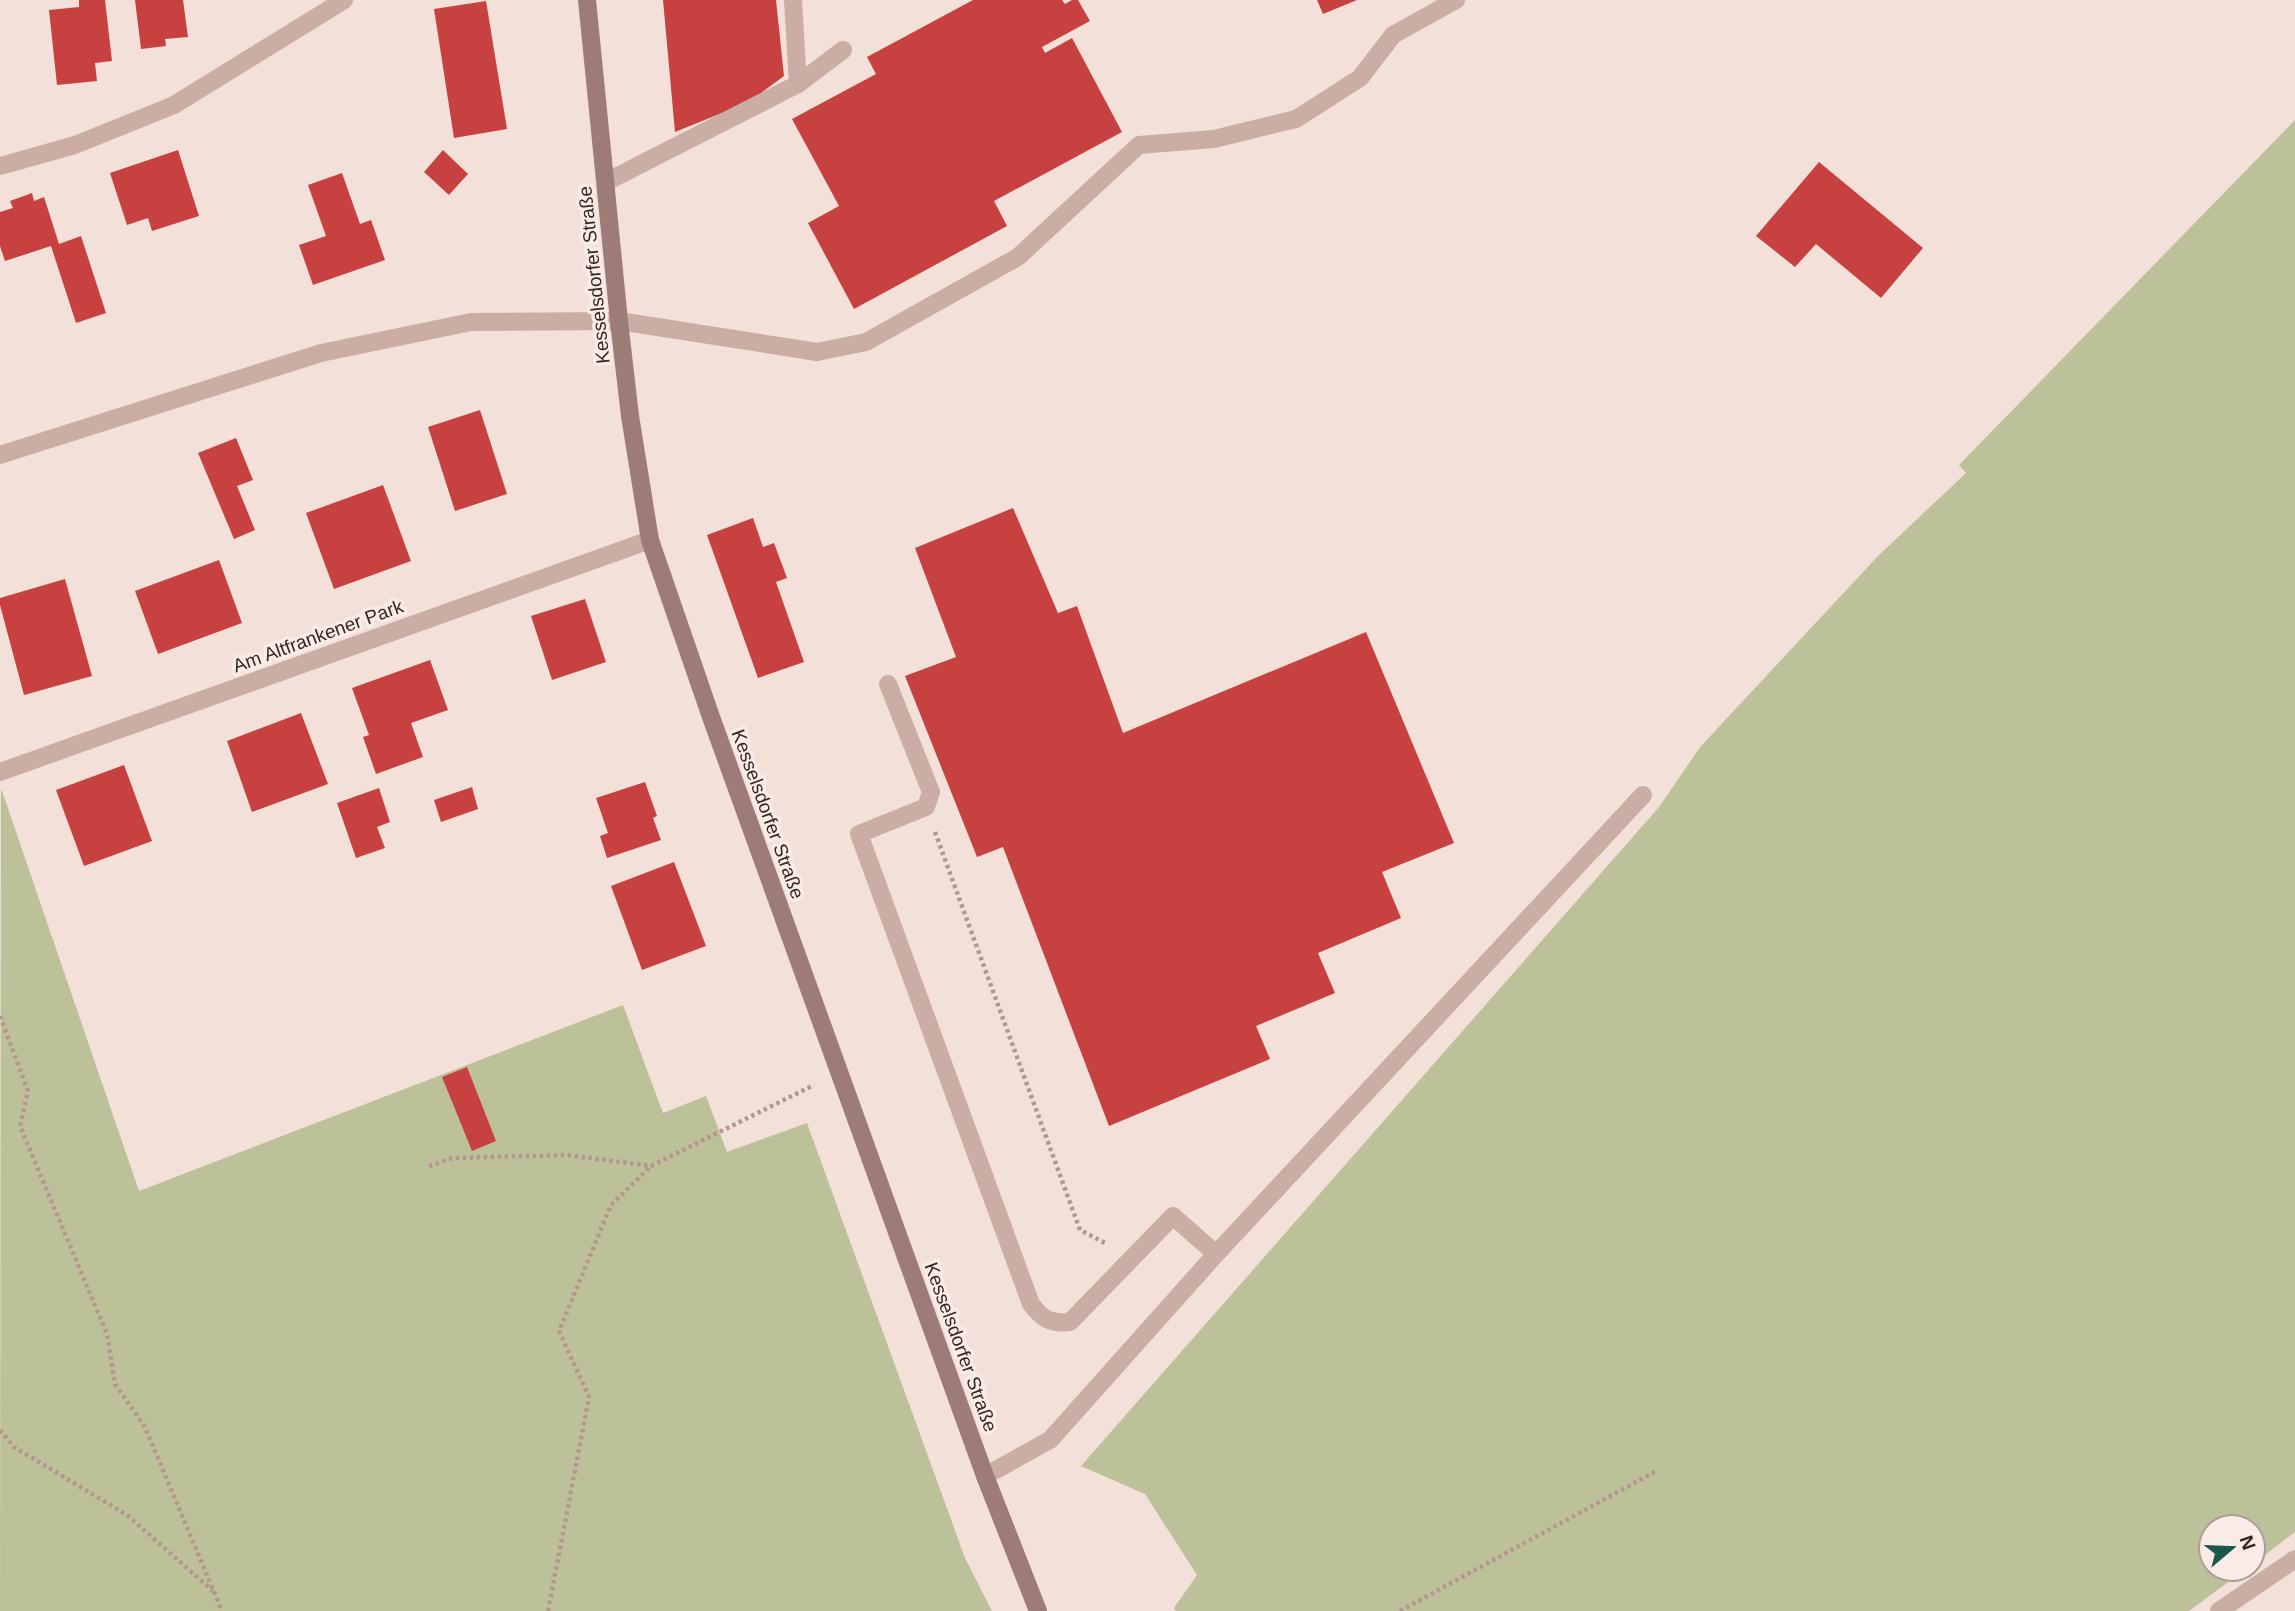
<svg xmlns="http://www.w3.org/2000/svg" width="2295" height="1611" font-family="Helvetica,sans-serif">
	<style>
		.green { fill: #bdc199 }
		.building { fill: #c84141 }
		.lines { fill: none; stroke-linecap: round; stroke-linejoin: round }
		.path { stroke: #b5968f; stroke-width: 4.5; stroke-dasharray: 3.5 3.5; stroke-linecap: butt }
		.lane { stroke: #caada5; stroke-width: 18 }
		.street { stroke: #caada5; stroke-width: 18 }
		.secondary { stroke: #9d7b76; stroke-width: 18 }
		.labels { text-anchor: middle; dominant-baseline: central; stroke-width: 7; stroke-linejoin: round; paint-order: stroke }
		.street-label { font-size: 19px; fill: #352726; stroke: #f9ebe5 }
	</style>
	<rect width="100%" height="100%" fill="#f2e0d9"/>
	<g class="green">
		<path d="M2295,120V1532L2253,1564V1527H2211V1569H2246L2189,1611H1176L1174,1608L1197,1575L1145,1494L1081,1466L1659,807L1701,746L1878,556L1966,473L1959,465Z"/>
		<path d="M1,788L139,1191L623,1005L663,1113L706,1096L727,1152L807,1123L965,1558L992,1611H0Z"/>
	</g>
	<g class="building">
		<path d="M79,0H105L112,61L95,63L97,81L57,85L49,10L79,7Z"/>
		<path d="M135,0H183L188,37L165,39L166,46L141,49Z"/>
		<path d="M663,0H776L784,76L749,102L675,132Z"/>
		<path d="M973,0H1062L1065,4L1072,0H1078L1090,21L1042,47L1045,53L1072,38L1122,132L994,201L1007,226L854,309L808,223L839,206L792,119L876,74L867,57Z"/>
		<path d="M1317,0H1357L1323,14Z"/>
		<path d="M486,1L507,129L454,138L434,9Z"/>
		<path d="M178,150L199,216L152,231L148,218L127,225L110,173Z"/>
		<path d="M443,150L468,174L449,195L424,172Z"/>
		<path d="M1819,162L1923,248L1881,298L1816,244L1795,267L1756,236Z"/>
		<path d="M342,173L360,224L371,220L385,260L313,285L299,245L326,236L308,185Z"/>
		<path d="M32,193L34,201L44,197L59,244L81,236L106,313L76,323L51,246L5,261L0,246V212L13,208L10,201Z"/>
		<path d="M480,410L507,494L455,511L428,427Z"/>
		<path d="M236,438L253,480L237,486L255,530L234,539L198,453Z"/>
		<path d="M383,485L411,561L334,589L306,513Z"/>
		<path d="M1013,508L1058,613L1077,606L1123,733L1366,632L1454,843L1382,872L1401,918L1318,953L1335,993L1256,1026L1270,1059L1109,1126L1003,847L977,857L905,676L956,657L915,548Z"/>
		<path d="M753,518L763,547L774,543L787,578L776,582L804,662L758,678L707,535Z"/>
		<path d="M219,560L242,623L158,654L135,591Z"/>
		<path d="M65,579L92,676L24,695L0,605V598Z"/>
		<path d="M585,599L606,662L552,680L531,616Z"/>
		<path d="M430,660L448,710L411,723L423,757L376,774L363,737L369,735L352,688Z"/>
		<path d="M301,713L328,784L252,812L227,741Z"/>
		<path d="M124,765L152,841L84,866L56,790Z"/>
		<path d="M645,782L657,816L653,818L661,840L607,858L600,836L608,833L596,798Z"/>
		<path d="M472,787L478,809L441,822L434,800Z"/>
		<path d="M379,788L390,822L377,827L385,848L356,858L337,803Z"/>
		<path d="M674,862L706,946L642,970L611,886Z"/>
		<path d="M467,1067L496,1141L472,1151L442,1077Z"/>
	</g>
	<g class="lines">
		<g class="path">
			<path d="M935,832L1080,1230L1107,1244"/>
			<path d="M0,1016L28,1091L20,1126L107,1334L115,1384L145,1427L222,1611"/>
			<path d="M429,1166L453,1158L567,1155L651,1166L814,1085"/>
			<path d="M0,1430L14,1447L127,1515L213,1591"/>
			<path d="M548,1611L589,1397L559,1331L611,1205L651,1166"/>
			<path d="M1400,1611L1658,1470"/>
		</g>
		<g class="lane">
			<path d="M793,0L798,84"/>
			<path d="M606,182L798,84L843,50"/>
			<path d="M0,455L321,353L471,322L619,321L817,352L866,342L1018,257L1139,145L1214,139L1296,119L1360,78L1393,35L1456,0"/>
			<path d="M888,684L931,792L926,807L859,834L1031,1304C1042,1319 1051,1324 1070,1322L1173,1216L1216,1254"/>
			<path d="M985,1476L1050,1440L1216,1254L1643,795"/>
			<path d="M2219,1611L2295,1559"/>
		</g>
		<g class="street">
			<path d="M0,166L75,145L174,105L344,0"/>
			<path d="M0,772L650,540"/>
		</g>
		<path class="secondary" d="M587,0L619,321L630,416L650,540L711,717L985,1476L1038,1611"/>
	</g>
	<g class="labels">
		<g class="street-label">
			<text transform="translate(594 275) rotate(-96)">Kesselsdorfer Straße</text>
			<text transform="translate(318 636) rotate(-20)">Am Altfrankener Park</text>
			<text transform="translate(768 814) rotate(70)">Kesselsdorfer Straße</text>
			<text transform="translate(961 1347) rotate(70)">Kesselsdorfer Straße</text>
		</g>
	</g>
	<g transform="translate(2232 1548) rotate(71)"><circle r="33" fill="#f9ebe5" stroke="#ab9d99" stroke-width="2"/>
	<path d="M0-5L12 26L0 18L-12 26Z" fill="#1b574c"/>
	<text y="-10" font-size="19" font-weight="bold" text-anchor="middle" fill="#352726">N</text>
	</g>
</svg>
